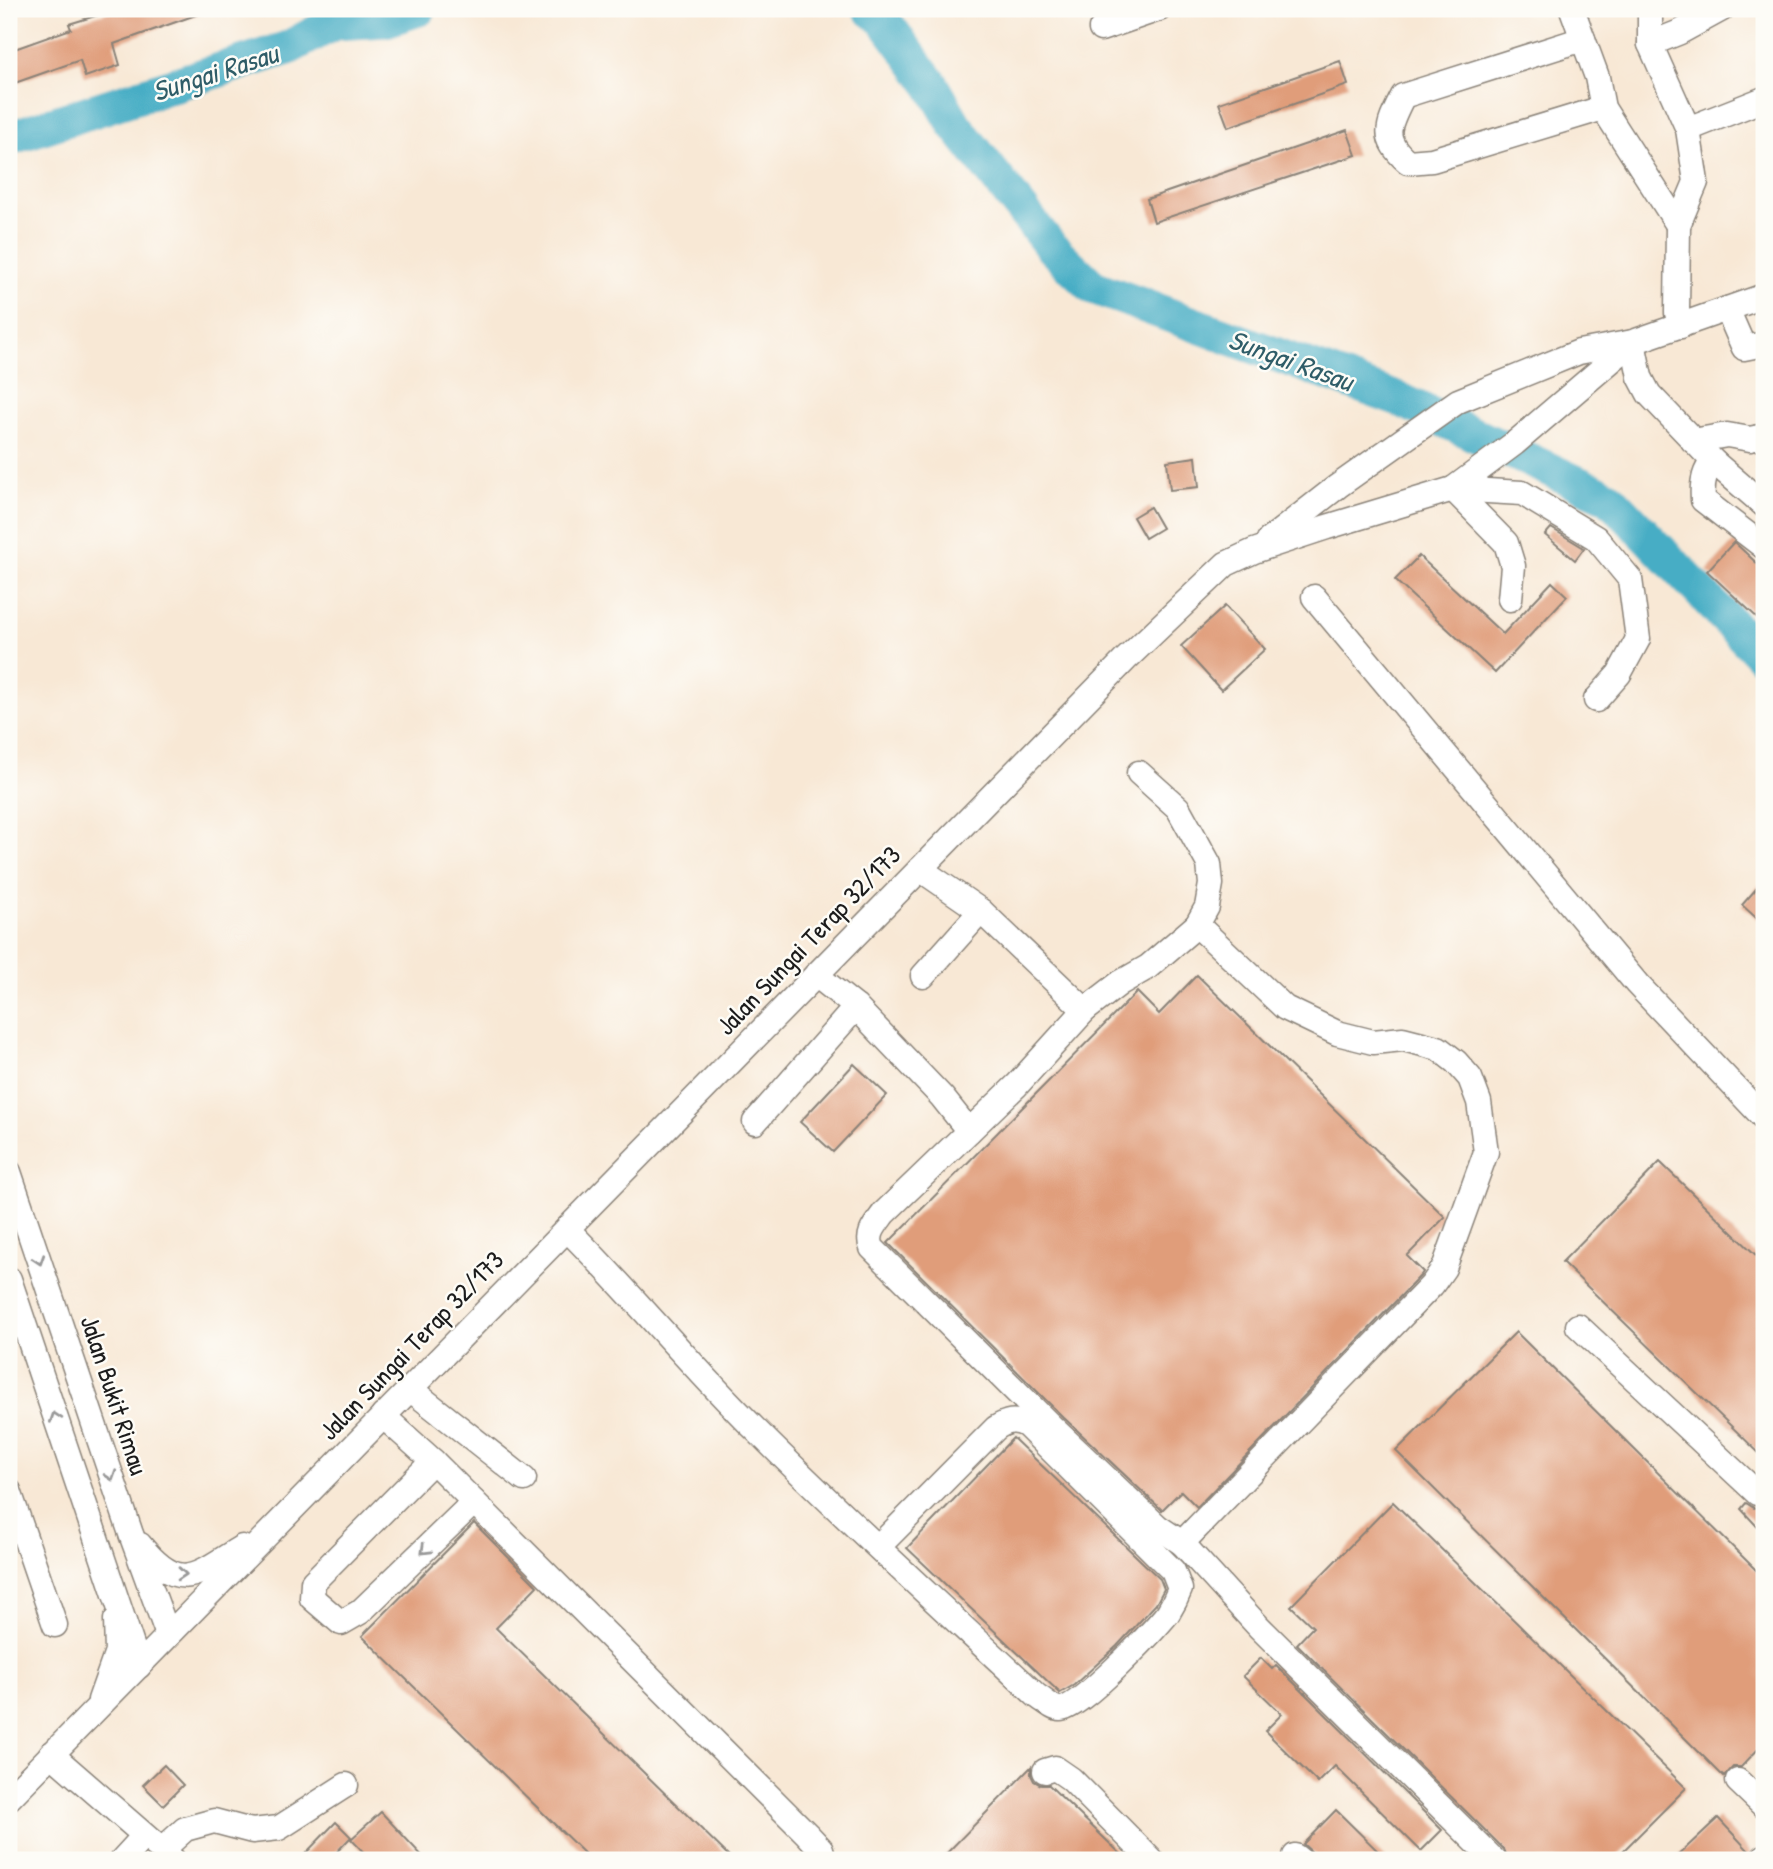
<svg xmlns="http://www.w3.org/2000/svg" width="1773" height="1869" font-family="'Patrick Hand',sans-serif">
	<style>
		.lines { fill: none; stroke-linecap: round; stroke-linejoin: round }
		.river { stroke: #46adc5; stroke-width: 35 }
		.building { fill: #e09d7a }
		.minor-casing { stroke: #8a8278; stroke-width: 27 }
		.minor { stroke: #fff; stroke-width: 24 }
		.oneway { stroke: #999 }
		.labels { text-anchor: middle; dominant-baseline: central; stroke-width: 5; stroke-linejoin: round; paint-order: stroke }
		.street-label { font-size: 26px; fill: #1c1c1c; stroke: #fdfcf7 }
		.water-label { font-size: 28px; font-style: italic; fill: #2f5d68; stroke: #fdfcf7 }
	</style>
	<rect width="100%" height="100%" fill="#fdfcf7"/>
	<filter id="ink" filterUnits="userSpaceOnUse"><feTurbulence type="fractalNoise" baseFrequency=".0143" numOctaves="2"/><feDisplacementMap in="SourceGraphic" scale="14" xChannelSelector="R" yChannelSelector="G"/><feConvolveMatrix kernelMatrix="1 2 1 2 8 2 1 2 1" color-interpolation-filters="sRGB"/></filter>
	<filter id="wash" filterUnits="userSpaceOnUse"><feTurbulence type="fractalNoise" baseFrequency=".00686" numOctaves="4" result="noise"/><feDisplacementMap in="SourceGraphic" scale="28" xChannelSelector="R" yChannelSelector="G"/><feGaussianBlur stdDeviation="1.57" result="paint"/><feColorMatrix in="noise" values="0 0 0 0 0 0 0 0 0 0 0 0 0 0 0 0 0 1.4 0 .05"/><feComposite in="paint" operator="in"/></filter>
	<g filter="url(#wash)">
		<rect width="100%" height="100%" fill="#f8e8d5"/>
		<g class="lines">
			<g class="river">
				<path d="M870,9L883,19L932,85L955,125L1052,248L1093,287L1405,402L1610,498L1764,658"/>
				<path d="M9,138L288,48L334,23L386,20L419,9"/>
			</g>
		</g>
		<g id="blocks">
			<g class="building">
				<path d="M118,9H207V11L114,44L120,65L85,77L80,60L9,85V51L71,29L69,24Z"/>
				<path d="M1340,61L1348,85L1228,127L1219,103Z"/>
				<path d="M1347,130L1356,155L1154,222L1147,199Z"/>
				<path d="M1196,457L1199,487L1170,490L1167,461Z"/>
				<path d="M1150,507L1162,528L1145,538L1133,517Z"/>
				<path d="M1551,528L1584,548L1575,560L1545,535Z"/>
				<path d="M1734,542L1764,570V624L1707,571Z"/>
				<path d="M1419,556L1503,634L1552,582L1567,596L1495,673L1395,580Z"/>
				<path d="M1225,606L1265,649L1221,690L1181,646Z"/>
				<path d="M1764,880V925L1742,905Z"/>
				<path d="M1197,975L1445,1217L1407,1256L1423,1272L1421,1275L1197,1507L1181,1491L1162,1510L1063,1417L888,1243L1137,992L1159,1014Z"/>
				<path d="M854,1064L887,1095L833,1152L800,1122Z"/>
				<path d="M1660,1162L1764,1263V1458L1562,1262Z"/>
				<path d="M1516,1332L1764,1578V1743L1741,1767H1733L1724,1777L1396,1451Z"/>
				<path d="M1013,1438L1160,1579L1164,1589L1156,1604L1117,1646L1074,1685L1060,1693L907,1548Z"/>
				<path d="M1393,1502L1686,1788L1614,1860H1508L1504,1849L1297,1644L1313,1627L1291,1606Z"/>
				<path d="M1746,1503L1754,1508L1764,1506V1534L1741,1509Z"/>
				<path d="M474,1523L537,1586L496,1628L733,1860H591L362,1636Z"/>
				<path d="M1261,1658L1272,1669L1276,1665L1442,1830L1421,1851L1335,1766L1318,1783L1265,1731L1282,1714L1243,1676Z"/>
				<path d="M164,1765L183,1785L163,1805L143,1785Z"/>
				<path d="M1031,1767V1775L1034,1781L1041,1785H1049L1127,1860H940Z"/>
				<path d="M1336,1810L1387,1860H1315L1314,1854L1303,1844Z"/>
				<path d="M381,1812L426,1860H371L351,1839Z"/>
				<path d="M1718,1818L1750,1852L1748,1860H1673Z"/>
				<path d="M336,1822L351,1837L329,1860H299Z"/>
			</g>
		</g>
	</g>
	<g filter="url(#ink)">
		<use href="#blocks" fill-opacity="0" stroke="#8a8278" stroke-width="2"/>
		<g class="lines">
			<defs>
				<g id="minor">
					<path d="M1572,9L1597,77L1603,108L1678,225"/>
					<path d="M1650,9V44L1688,129L1764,99"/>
					<path d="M1101,29L1159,9"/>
					<path d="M1583,39L1403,96C1388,126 1380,138 1408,162L1432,160L1603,108"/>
					<path d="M1650,44L1680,32L1722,9"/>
					<path d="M1727,309L1744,348L1764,344"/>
					<path d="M1681,326L1677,313L1678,225L1696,182L1688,129"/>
					<path d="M1693,441L1727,435L1750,439L1764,436"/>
					<path d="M1714,462C1703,470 1702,487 1703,500L1764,547"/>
					<path d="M1453,489L1522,493L1596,538L1630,579L1638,639L1619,674L1596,700"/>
					<path d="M1453,489L1506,543L1513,566L1510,599"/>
					<path d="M1269,540L1338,486L1458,401L1579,352L1633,342L1640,377L1649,394L1714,462L1764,505"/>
					<path d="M1314,597L1637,984L1764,1118"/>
					<path d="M1139,773L1178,808L1209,864L1211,884L1207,907L1197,925L1148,967L1120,983L1085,1010L1017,1085L884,1213C876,1224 866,1234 872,1248L1053,1428L1158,1527L1182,1543"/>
					<path d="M920,869L981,911L1085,1010"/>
					<path d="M1197,925L1285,1008L1337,1033L1373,1042L1403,1039L1438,1048L1456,1062L1470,1078L1479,1102L1486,1152L1444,1268L1432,1285L1182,1543L1259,1627L1494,1860"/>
					<path d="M816,975L856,1007"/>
					<path d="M923,976L981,911"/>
					<path d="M755,1122L856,1007L942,1097L969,1131"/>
					<path d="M9,1172L131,1534L168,1635"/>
					<path d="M567,1229C632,1294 690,1365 756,1430C847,1521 943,1608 1037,1696C1044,1700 1053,1709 1060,1709C1078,1711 1155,1629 1168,1613C1173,1605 1177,1597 1180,1589L1173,1571L1026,1425C1014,1419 1007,1421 996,1428L878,1547"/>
					<path d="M9,1279L139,1666"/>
					<path d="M1578,1326L1757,1493"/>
					<path d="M410,1389L524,1479"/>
					<path d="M383,1416L433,1461L807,1834L821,1849L824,1860"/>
					<path d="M433,1461L313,1582L312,1598L341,1623L360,1612L474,1502"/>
					<path d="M9,1491L55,1625"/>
					<path d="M140,1545C181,1595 196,1575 242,1547"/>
					<path d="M100,1700L117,1652L116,1620"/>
					<path d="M51,1754L173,1860"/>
					<path d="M1045,1771L1055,1768L1071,1779L1151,1860"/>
					<path d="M1738,1781L1764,1806"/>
					<path d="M9,1798L1126,659L1226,564L1254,551L1327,527L1453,489L1515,443L1633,342L1764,296"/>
					<path d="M163,1849L185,1829L214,1821L252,1831L279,1828L346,1785"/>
					<path d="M1295,1856L1300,1860"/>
					<path d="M122,1860L144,1836"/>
					<path d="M1763,1860L1764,1857"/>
				</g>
			</defs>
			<use href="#minor" class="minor-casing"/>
			<use href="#minor" class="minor"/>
		</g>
		<defs><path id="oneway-chevron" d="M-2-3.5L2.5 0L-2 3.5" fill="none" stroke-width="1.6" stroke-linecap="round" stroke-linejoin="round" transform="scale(1.75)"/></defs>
		<g class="oneway">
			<use href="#oneway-chevron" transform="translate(39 1260) rotate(72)"/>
			<use href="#oneway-chevron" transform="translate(55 1417) rotate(-109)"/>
			<use href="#oneway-chevron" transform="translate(111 1476) rotate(72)"/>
			<use href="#oneway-chevron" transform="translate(425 1550) rotate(136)"/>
			<use href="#oneway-chevron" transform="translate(182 1574) rotate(4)"/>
		</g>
	</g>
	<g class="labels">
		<g class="street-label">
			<text transform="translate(808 940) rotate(-46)">Jalan Sungai Terap 32/173</text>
			<text transform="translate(411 1345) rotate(-46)">Jalan Sungai Terap 32/173</text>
			<text transform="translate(115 1395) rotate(72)">Jalan Bukit Rimau</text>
		</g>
		<g class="water-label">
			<text transform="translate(215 72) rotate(-18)">Sungai Rasau</text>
			<text transform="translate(1291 360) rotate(20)">Sungai Rasau</text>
		</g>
	</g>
	<rect width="1773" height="1869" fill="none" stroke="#fdfcf7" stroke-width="35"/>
</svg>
